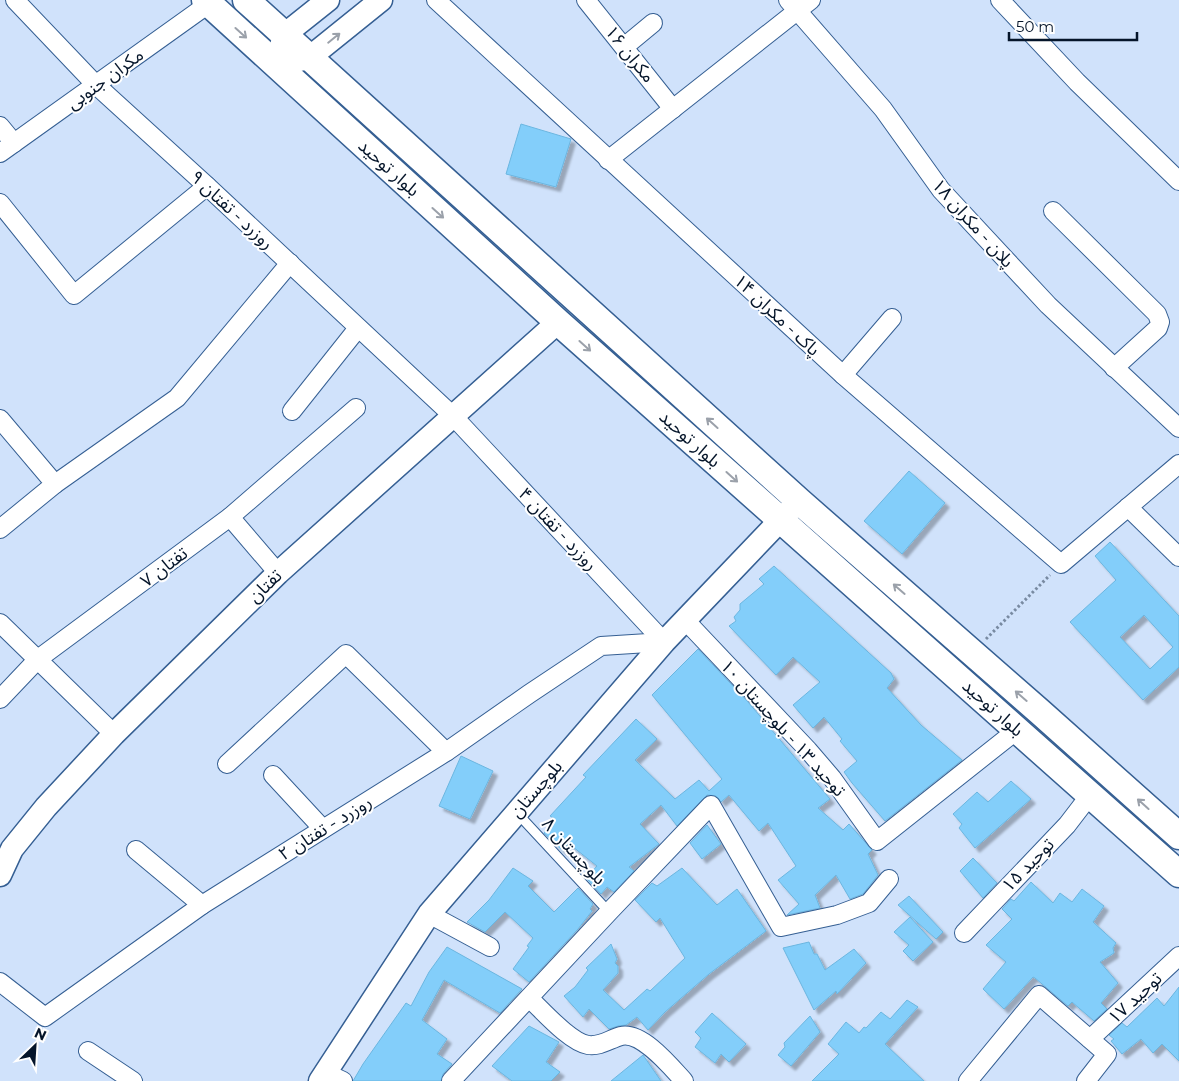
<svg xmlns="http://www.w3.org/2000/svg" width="1179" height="1081" font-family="Montserrat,'Noto Sans Arabic',sans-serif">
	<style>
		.building { fill: #83cefa; stroke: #6bb6e0; fill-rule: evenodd; filter: url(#shadow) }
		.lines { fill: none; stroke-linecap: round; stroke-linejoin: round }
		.service-casing { stroke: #355f93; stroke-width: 11 }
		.minor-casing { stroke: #355f93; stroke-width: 20 }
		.tertiary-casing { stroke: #355f93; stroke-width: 25 }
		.secondary-casing { stroke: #355f93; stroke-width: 29 }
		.path { stroke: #788aa1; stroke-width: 3; stroke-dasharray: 2.5 2.5; stroke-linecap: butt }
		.service { stroke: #fff; stroke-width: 9 }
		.minor { stroke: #fff; stroke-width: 18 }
		.tertiary { stroke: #fff; stroke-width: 22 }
		.secondary { stroke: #fff; stroke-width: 26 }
		.oneway { stroke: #9ba1aa }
		.labels { text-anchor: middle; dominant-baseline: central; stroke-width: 4; stroke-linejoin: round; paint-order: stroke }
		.street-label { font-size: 18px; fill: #05152a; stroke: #fff }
	</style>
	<defs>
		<filter id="shadow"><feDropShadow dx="4.5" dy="4.5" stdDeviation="1" flood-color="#0004"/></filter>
	</defs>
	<rect width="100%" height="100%" fill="#d0e2fb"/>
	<g class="building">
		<path d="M521,124L571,139L556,187L506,174Z"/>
		<path d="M909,471L945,503L902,554L864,521Z"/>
		<path d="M1110,542L1179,616V667L1143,700L1070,622L1116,580L1095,556ZM1144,615L1173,647L1150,669L1120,637Z"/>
		<path d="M774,566L891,673L894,679L887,688L921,725L962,760L885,821L852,783L844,772L857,761L840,741L842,739L824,717L813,728L793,705L820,682L793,657L776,675L729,626L736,621L734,617L740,610V604L764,584L759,579Z"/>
		<path d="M698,649L748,702L830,799L818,808L843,830L849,824L872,850L868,854L878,875L863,894L850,899L836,875L815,895L820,908L787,915L799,904L778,880L796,866L768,823L759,831L729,795L721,802L716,796L707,795L677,826L661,805L640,824L659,844L629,867L634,871L614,892L607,887L601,894L586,878L597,866L568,843L563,851L544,833L555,819L550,816L586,777L583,775L636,719L657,739L635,760L675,799L699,780L709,791L722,779L652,695Z"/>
		<path d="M461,756L493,771L470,819L439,806Z"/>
		<path d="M1011,781L1031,799L975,848L959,828L962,824L953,814L977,792L988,802Z"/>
		<path d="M707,825L721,844L702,859L690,843Z"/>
		<path d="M973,858L997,883L983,898L960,871Z"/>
		<path d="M513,868L533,881L528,886L554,912L578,888L593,904L590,909L592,911L578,929L529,982L513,969L529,947L527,946L533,938L505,912L485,932L467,922L489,900Z"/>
		<path d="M682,868L717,905L737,889L766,931L709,974L665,1012L648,1030L637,1017L626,1025L618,1026L609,1029L589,1009L583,1017L564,996L575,987L588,970L586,968L611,944L617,959L615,963L618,966V973L603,990L624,1010L647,989L650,991L685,958L660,918L656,922L635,900L652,883L657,886Z"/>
		<path d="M1031,882L1053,903L1060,893L1072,902L1082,889L1104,906L1093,922L1116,943L1113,948L1114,953L1100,962L1118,983L1101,1003L1107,1009L1094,1021L1072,1002L1068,1006L1035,978L1033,977L1004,1009L983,989L1006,962L986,945L1012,919L1002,909L1011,899L1014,901Z"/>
		<path d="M909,896L943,932L936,939L898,905Z"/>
		<path d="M910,917L933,942L913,961L903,951L909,945L894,932Z"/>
		<path d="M809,942L814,954H817L825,970L854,949L866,963L837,994L836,991L814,1010L783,948Z"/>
		<path d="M447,947L522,989L500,1013L444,980L422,1020L447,1039L437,1054L452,1064L443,1074L441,1081H353L363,1064L406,1003L411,1006L429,972Z"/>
		<path d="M1179,987V1061L1162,1044L1153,1053L1141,1039L1122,1054L1111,1041L1114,1039L1109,1035L1122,1023L1127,1027L1157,998L1164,1006Z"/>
		<path d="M907,1000L918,1007L885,1044L924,1081H812L839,1054L828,1044L846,1022L859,1033L864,1027L866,1028L881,1012L890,1019Z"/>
		<path d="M712,1013L746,1044L729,1062L721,1054L715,1063L695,1047L701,1038L695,1032Z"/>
		<path d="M810,1016L820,1032L791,1066L778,1055L785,1047L784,1043Z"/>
		<path d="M529,1026L559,1042L546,1062L560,1072L551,1081H512L492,1066Z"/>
		<path d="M643,1055L661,1081H611Z"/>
	</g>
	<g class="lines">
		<defs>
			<path id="service" d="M518,814L609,912"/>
			<g id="minor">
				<path d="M15,0L96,85L207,186L453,416L664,642"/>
				<path d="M436,0L843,375L1061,564L1179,464"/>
				<path d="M586,0L673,109"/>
				<path d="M788,0L883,109L941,190L1048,305L1179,428"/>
				<path d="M1000,0L1077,82L1179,181"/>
				<path d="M624,47L653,23"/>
				<path d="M0,126L14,143"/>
				<path d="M0,153L214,0"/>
				<path d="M608,160L811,0"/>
				<path d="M0,203L74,295L207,186"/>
				<path d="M1053,211L1157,314L1160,322L1158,328L1114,368"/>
				<path d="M843,375L892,318"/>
				<path d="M292,411L358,328"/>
				<path d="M0,419L55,484L0,529"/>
				<path d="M55,484L177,398L290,263"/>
				<path d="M1128,507L1179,557"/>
				<path d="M230,517L356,408"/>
				<path d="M685,620L808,750L832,778L877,841L1017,730"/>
				<path d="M0,623L114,734"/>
				<path d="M0,699L38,659L230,517L278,573"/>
				<path d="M227,764L346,654L446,752"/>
				<path d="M273,775L323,829"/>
				<path d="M136,850L202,905"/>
				<path d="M429,914L490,947"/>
				<path d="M964,933L1067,825L1090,795"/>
				<path d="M0,982L45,1017L202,905L446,752L529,694L601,646L664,642"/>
				<path d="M529,998C543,1011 570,1042 588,1045C600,1047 610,1039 621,1036C642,1031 671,1067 684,1081"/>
				<path d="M1090,1039L1179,956"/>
				<path d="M88,1051L133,1081"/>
				<path d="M326,1073L343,1081"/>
				<path d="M451,1081L609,912L711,805L781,927L837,915L869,903L889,879"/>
				<path d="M968,1081L1039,995L1107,1054L1086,1081"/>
			</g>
			<g id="tertiary">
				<path d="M328,0L284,35L276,65L309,58L381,0"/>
				<path d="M0,875L12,849L46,807L114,734L278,573L558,322"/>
				<path d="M320,1081L429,914L664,642L793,507"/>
			</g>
			<g id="secondary">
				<path d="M205,0L558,322L1179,874"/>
				<path d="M246,0L799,501L1040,712L1179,836"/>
			</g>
		</defs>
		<use href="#service" class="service-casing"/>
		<use href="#minor" class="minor-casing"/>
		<use href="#tertiary" class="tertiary-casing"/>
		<use href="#secondary" class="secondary-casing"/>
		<path class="path" d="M986,639L1050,575"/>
		<use href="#service" class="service"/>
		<use href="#minor" class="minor"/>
		<use href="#tertiary" class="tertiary"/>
		<use href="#secondary" class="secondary"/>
	</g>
	<defs><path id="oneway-shaft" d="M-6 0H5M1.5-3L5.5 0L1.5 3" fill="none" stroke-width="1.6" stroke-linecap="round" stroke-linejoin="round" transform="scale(1.25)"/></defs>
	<g class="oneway">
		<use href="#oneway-shaft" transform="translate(241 33) rotate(42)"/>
		<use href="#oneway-shaft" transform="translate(334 38) rotate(-39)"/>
		<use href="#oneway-shaft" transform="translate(438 213) rotate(42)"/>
		<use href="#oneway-shaft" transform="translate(585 346) rotate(42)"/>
		<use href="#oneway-shaft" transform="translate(712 423) rotate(-138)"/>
		<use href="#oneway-shaft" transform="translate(732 477) rotate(42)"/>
		<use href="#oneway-shaft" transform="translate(899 589) rotate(-139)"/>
		<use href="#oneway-shaft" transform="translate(1021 696) rotate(-139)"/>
		<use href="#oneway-shaft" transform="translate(1143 804) rotate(-138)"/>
	</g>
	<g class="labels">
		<g class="street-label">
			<text transform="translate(630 54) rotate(51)">مکران ۱۶</text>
			<text transform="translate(105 79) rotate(-36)">مکران جنوبی</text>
			<text transform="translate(389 168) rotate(42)">بلوار توحید</text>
			<text transform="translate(232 210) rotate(43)">روزرد - تفتان ۹</text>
			<text transform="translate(973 223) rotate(48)">پلان - مکران ۱۸</text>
			<text transform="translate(777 315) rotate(43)">پاک - مکران ۱۴</text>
			<text transform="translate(690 439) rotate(42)">بلوار توحید</text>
			<text transform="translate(558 529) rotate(47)">روزرد - تفتان ۴</text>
			<text transform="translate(164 567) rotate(-37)">تفتان ۷</text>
			<text transform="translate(265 586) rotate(-44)">تفتان</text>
			<text transform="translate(993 708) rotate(42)">بلوار توحید</text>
			<text transform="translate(783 728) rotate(48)">توحید ۱۳ - بلوچستان ۱۰</text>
			<text transform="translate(536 789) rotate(-49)">بلوچستان</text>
			<text transform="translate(325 828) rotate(-32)">روزرد - تفتان ۲</text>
			<text transform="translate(574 851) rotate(47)">بلوچستان ۸</text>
			<text transform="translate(1028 865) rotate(-46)">توحید ۱۵</text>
			<text transform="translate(1135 998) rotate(-43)">توحید ۱۷</text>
		</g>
	</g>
	<g transform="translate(35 1046) rotate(25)" stroke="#ffffff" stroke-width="4" paint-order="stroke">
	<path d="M0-4L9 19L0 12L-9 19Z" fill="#05152a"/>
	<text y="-8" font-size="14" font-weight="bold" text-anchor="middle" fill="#05152a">N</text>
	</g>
	<path d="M1009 32v8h128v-8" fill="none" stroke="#05152a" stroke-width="2.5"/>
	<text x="1016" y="32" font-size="15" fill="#05152a" stroke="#ffffff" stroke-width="4" paint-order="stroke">50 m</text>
</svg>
